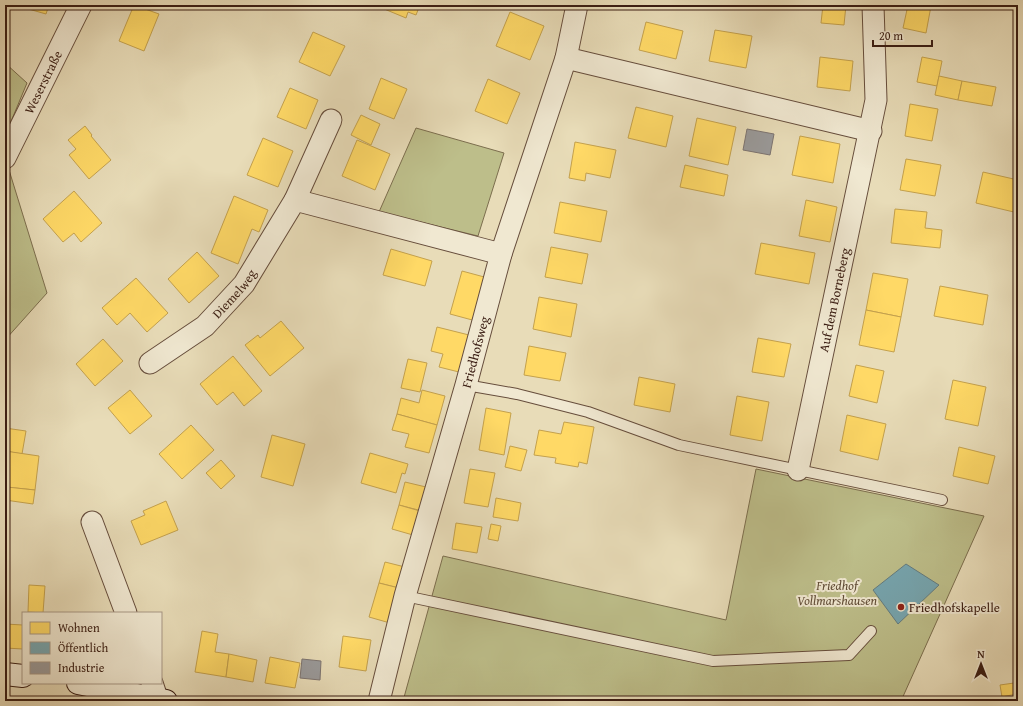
<svg xmlns="http://www.w3.org/2000/svg" width="1023" height="706" font-family="'Gentium Book Plus',serif">
	<style>
		.green { fill: #bdbe8a; stroke: #7c6e4e }
		.homes { fill: #ffd966; stroke: #c4a14d }
		.public { fill: #76a5af; stroke: #647c80 }
		.industry { fill: #999; stroke: #7c7471 }
		.lines { fill: none; stroke-linecap: round; stroke-linejoin: round }
		.lane-casing { stroke: #664d3c; stroke-width: 12 }
		.street-casing { stroke: #664d3c; stroke-width: 23 }
		.secondary-casing { stroke: #3a1d13; stroke-width: 24 }
		.lane { stroke: #f0e8d1; stroke-width: 10 }
		.street { stroke: #f0e8d1; stroke-width: 21 }
		.secondary { stroke: #f0e8d1; stroke-width: 22 }
		.poi-dot { fill: #8f2418; stroke: #f0e8d1; stroke-width: 1.5 }
		.labels { text-anchor: middle; dominant-baseline: central; stroke-width: 4; stroke-linejoin: round; paint-order: stroke }
		.street-label { font-size: 13px; fill: #3a1d13; stroke: #f0e8d1 }
		.park-label { font-size: 13px; font-style: italic; fill: #614d37; stroke: #f0e8d1 }
		.poi-label { font-size: 13px; fill: #3a1d13; stroke: #f0e8d1; text-anchor: start }
	</style>
	<rect width="100%" height="100%" fill="#e8dcb8"/>
	<filter id="stains"><feTurbulence type="fractalNoise" baseFrequency=".005" numOctaves="4"/><feColorMatrix values="0 0 0 0 .2 0 0 0 0 .09 0 0 0 0 .02 0 0 0 .5 -.17"/></filter>
	<radialGradient id="worn" r=".72"><stop offset=".6" stop-color="#630" stop-opacity="0"/><stop offset="1" stop-color="#630" stop-opacity=".3"/></radialGradient>
	<g class="green">
		<path d="M5,63L27,83L5,136Z"/>
		<path d="M416,128L504,153L478,236L379,212Z"/>
		<path d="M5,157L47,293L5,340Z"/>
		<path d="M756,469L984,516L901,701H403L443,556L726,620Z"/>
	</g>
	<g class="homes">
		<path d="M18,5H49L46,14L18,6Z"/>
		<path d="M134,5L159,14L144,51L119,41Z"/>
		<path d="M378,5H420L416,15L408,12L406,18L377,6Z"/>
		<path d="M823,5H846L844,25L821,23Z"/>
		<path d="M908,5L931,6L926,33L903,28Z"/>
		<path d="M510,12L544,26L530,60L496,46Z"/>
		<path d="M646,22L683,31L676,59L639,50Z"/>
		<path d="M715,30L752,36L746,68L709,61Z"/>
		<path d="M313,32L345,46L330,76L299,62Z"/>
		<path d="M820,57L853,61L850,91L817,87Z"/>
		<path d="M922,57L942,61L937,86L917,82Z"/>
		<path d="M939,76L962,81L958,100L935,95Z"/>
		<path d="M381,78L407,89L394,119L369,109Z"/>
		<path d="M488,79L520,93L507,124L475,111Z"/>
		<path d="M962,81L996,87L992,106L958,100Z"/>
		<path d="M290,88L318,100L306,129L277,117Z"/>
		<path d="M910,104L938,109L932,141L905,136Z"/>
		<path d="M636,107L673,116L666,147L628,138Z"/>
		<path d="M361,115L380,124L371,145L351,135Z"/>
		<path d="M697,118L736,127L728,165L689,156Z"/>
		<path d="M85,126L92,135L91,136L111,160L89,179L69,155L76,149L68,140Z"/>
		<path d="M800,136L840,144L833,183L792,175Z"/>
		<path d="M263,138L293,151L278,187L247,175Z"/>
		<path d="M357,140L390,154L375,190L342,176Z"/>
		<path d="M575,142L616,150L610,178L586,173L585,181L569,178Z"/>
		<path d="M906,159L941,165L935,196L900,190Z"/>
		<path d="M685,165L728,175L724,196L680,187Z"/>
		<path d="M983,172L1018,180V213L976,203Z"/>
		<path d="M74,191L102,223L81,242L74,233L63,242L43,219Z"/>
		<path d="M234,196L268,210L259,232L252,229L238,264L211,253Z"/>
		<path d="M806,200L837,207L830,242L799,236Z"/>
		<path d="M560,202L607,211L601,242L554,233Z"/>
		<path d="M895,209L927,212L925,228L942,230L940,248L891,243Z"/>
		<path d="M761,243L815,253L809,284L755,274Z"/>
		<path d="M551,247L588,254L582,284L545,277Z"/>
		<path d="M391,249L432,261L425,286L383,275Z"/>
		<path d="M197,252L219,276L189,303L168,279Z"/>
		<path d="M462,271L488,278L476,321L450,314Z"/>
		<path d="M873,273L908,279L901,317L866,310Z"/>
		<path d="M136,278L168,313L147,332L130,313L117,325L102,308Z"/>
		<path d="M940,286L988,295L983,325L934,316Z"/>
		<path d="M539,297L577,304L571,337L533,329Z"/>
		<path d="M866,310L901,317L894,352L859,345Z"/>
		<path d="M281,321L304,348L270,376L245,345L258,335L260,338Z"/>
		<path d="M437,327L469,335L459,372L439,367L443,354L431,351Z"/>
		<path d="M758,338L791,344L784,377L752,372Z"/>
		<path d="M103,339L123,361L95,386L76,364Z"/>
		<path d="M529,346L566,353L560,381L524,375Z"/>
		<path d="M233,356L262,391L244,406L233,392L217,405L200,384Z"/>
		<path d="M408,359L427,363L420,392L401,388Z"/>
		<path d="M856,365L884,371L877,403L849,396Z"/>
		<path d="M639,377L675,384L670,412L634,405Z"/>
		<path d="M953,380L986,387L978,426L945,419Z"/>
		<path d="M130,390L152,416L130,434L108,408Z"/>
		<path d="M422,390L445,396L437,425L397,414L401,398L419,403Z"/>
		<path d="M737,396L769,402L762,441L730,435Z"/>
		<path d="M486,408L511,413L504,455L479,450Z"/>
		<path d="M397,414L437,425L429,453L405,447L409,434L392,430Z"/>
		<path d="M847,415L886,424L878,460L840,451Z"/>
		<path d="M564,422L594,427L587,464L579,462L578,467L555,463L556,458L534,455L539,430L561,434Z"/>
		<path d="M191,425L214,450L182,479L159,454Z"/>
		<path d="M5,428L26,431L22,454L5,451Z"/>
		<path d="M272,435L305,444L293,486L261,477Z"/>
		<path d="M510,446L527,450L521,471L505,467Z"/>
		<path d="M959,447L995,456L988,484L953,476Z"/>
		<path d="M5,451L39,456L35,490L5,487Z"/>
		<path d="M370,453L408,464L405,474L402,473L396,493L361,483Z"/>
		<path d="M221,460L235,476L221,489L206,473Z"/>
		<path d="M470,469L495,473L488,507L464,503Z"/>
		<path d="M405,482L426,487V512L399,505Z"/>
		<path d="M7,487L35,490L33,504L5,500Z"/>
		<path d="M496,498L521,503L518,521L493,517Z"/>
		<path d="M166,501L178,530L141,545L131,521L145,515L143,511Z"/>
		<path d="M399,505L420,511L413,535L392,529Z"/>
		<path d="M456,523L482,527L477,553L452,549Z"/>
		<path d="M491,524L501,526L498,541L488,539Z"/>
		<path d="M385,562L405,567L399,588L379,583Z"/>
		<path d="M379,583L399,588L390,623L369,617Z"/>
		<path d="M29,585L45,586L43,613L28,612Z"/>
		<path d="M5,624L23,625V649L5,648Z"/>
		<path d="M202,631L218,634L215,652L229,654L226,677L195,672Z"/>
		<path d="M343,636L371,640L366,671L339,667Z"/>
		<path d="M229,654L257,660L253,682L226,677Z"/>
		<path d="M270,657L300,663L295,688L265,683Z"/>
		<path d="M1014,683L1016,694L1002,697L1000,685Z"/>
	</g>
	<path class="public" d="M906,564L939,585L898,624L873,590Z"/>
	<g class="industry">
		<path d="M747,129L774,134L770,155L743,150Z"/>
		<path d="M302,659L321,661L320,680L300,678Z"/>
	</g>
	<g class="lines">
		<defs>
			<g id="lane">
				<path d="M466,385L517,394L588,412L679,445L942,500"/>
				<path d="M405,596L713,661L849,655L871,631"/>
			</g>
			<g id="street">
				<path d="M566,58L871,131"/>
				<path id="s1" d="M5,158L81,5"/>
				<path d="M295,200L331,120"/>
				<path id="s2" d="M150,363L205,326L244,284L295,200L501,254"/>
				<path id="s3" d="M798,470L876,100L873,5"/>
				<path d="M92,522L126,613"/>
				<path d="M152,683L158,701"/>
				<path id="s4" d="M379,701L405,596L466,385L501,254L566,58L577,5"/>
			</g>
			<g id="secondary">
				<path d="M5,674L23,676"/>
				<path d="M78,683L166,701"/>
			</g>
		</defs>
		<use href="#lane" class="lane-casing"/>
		<use href="#street" class="street-casing"/>
		<use href="#secondary" class="secondary-casing"/>
		<use href="#lane" class="lane"/>
		<use href="#street" class="street"/>
		<use href="#secondary" class="secondary"/>
	</g>
	<circle class="poi-dot" cx="901" cy="607" r="4"/>
	<g class="labels">
		<g class="street-label">
			<text stroke="none"><textPath href="#s1" startOffset="85">Weserstraße</textPath></text>
			<text stroke="none"><textPath href="#s2" startOffset="110">Diemelweg</textPath></text>
			<text stroke="none"><textPath href="#s3" startOffset="174">Auf dem Borneberg</textPath></text>
			<text stroke="none"><textPath href="#s4" startOffset="362">Friedhofsweg</textPath></text>
		</g>
		<g class="park-label">
			<text x="837" y="585">Friedhof<tspan x="837" dy="15">Vollmarshausen</tspan></text>
		</g>
		<g class="poi-label">
			<text x="909" y="607">Friedhofskapelle</text>
		</g>
	</g>
	<rect width="1023" height="706" fill="none" stroke="#e8dcb8" stroke-width="20"/>
	<rect x="6" y="6" width="1011" height="694" fill="none" stroke="#3a1d13" stroke-width="2"/>
	<rect x="10" y="10" width="1003" height="686" fill="none" stroke="#3a1d13"/>
	<rect x="22" y="612" width="140" height="72" fill="#f0e8d1" stroke="#a79785"/>
	<rect x="30" y="622" width="20" height="12" fill="#ffd966" stroke="#a79785"/>
	<text x="58" y="632" font-size="12" fill="#3a1d13">Wohnen</text>
	<rect x="30" y="642" width="20" height="12" fill="#76a5af" stroke="#a79785"/>
	<text x="58" y="652" font-size="12" fill="#3a1d13">Öffentlich</text>
	<rect x="30" y="662" width="20" height="12" fill="#999999" stroke="#a79785"/>
	<text x="58" y="672" font-size="12" fill="#3a1d13">Industrie</text>
	<g transform="translate(981 664)" stroke="#f0e8d1" stroke-width="3" paint-order="stroke">
	<path d="M0-3L7 15L0 10L-7 15Z" fill="#3a1d13"/>
	<text y="-6" font-size="11" font-weight="bold" text-anchor="middle" fill="#3a1d13">N</text>
	</g>
	<path d="M873 40v6h59v-6" fill="none" stroke="#3a1d13" stroke-width="2"/>
	<text x="879" y="40" font-size="12" fill="#3a1d13" stroke="#f0e8d1" stroke-width="3" paint-order="stroke">20 m</text>
	<rect width="100%" height="100%" filter="url(#stains)"/>
	<rect width="100%" height="100%" fill="url(#worn)"/>
</svg>
